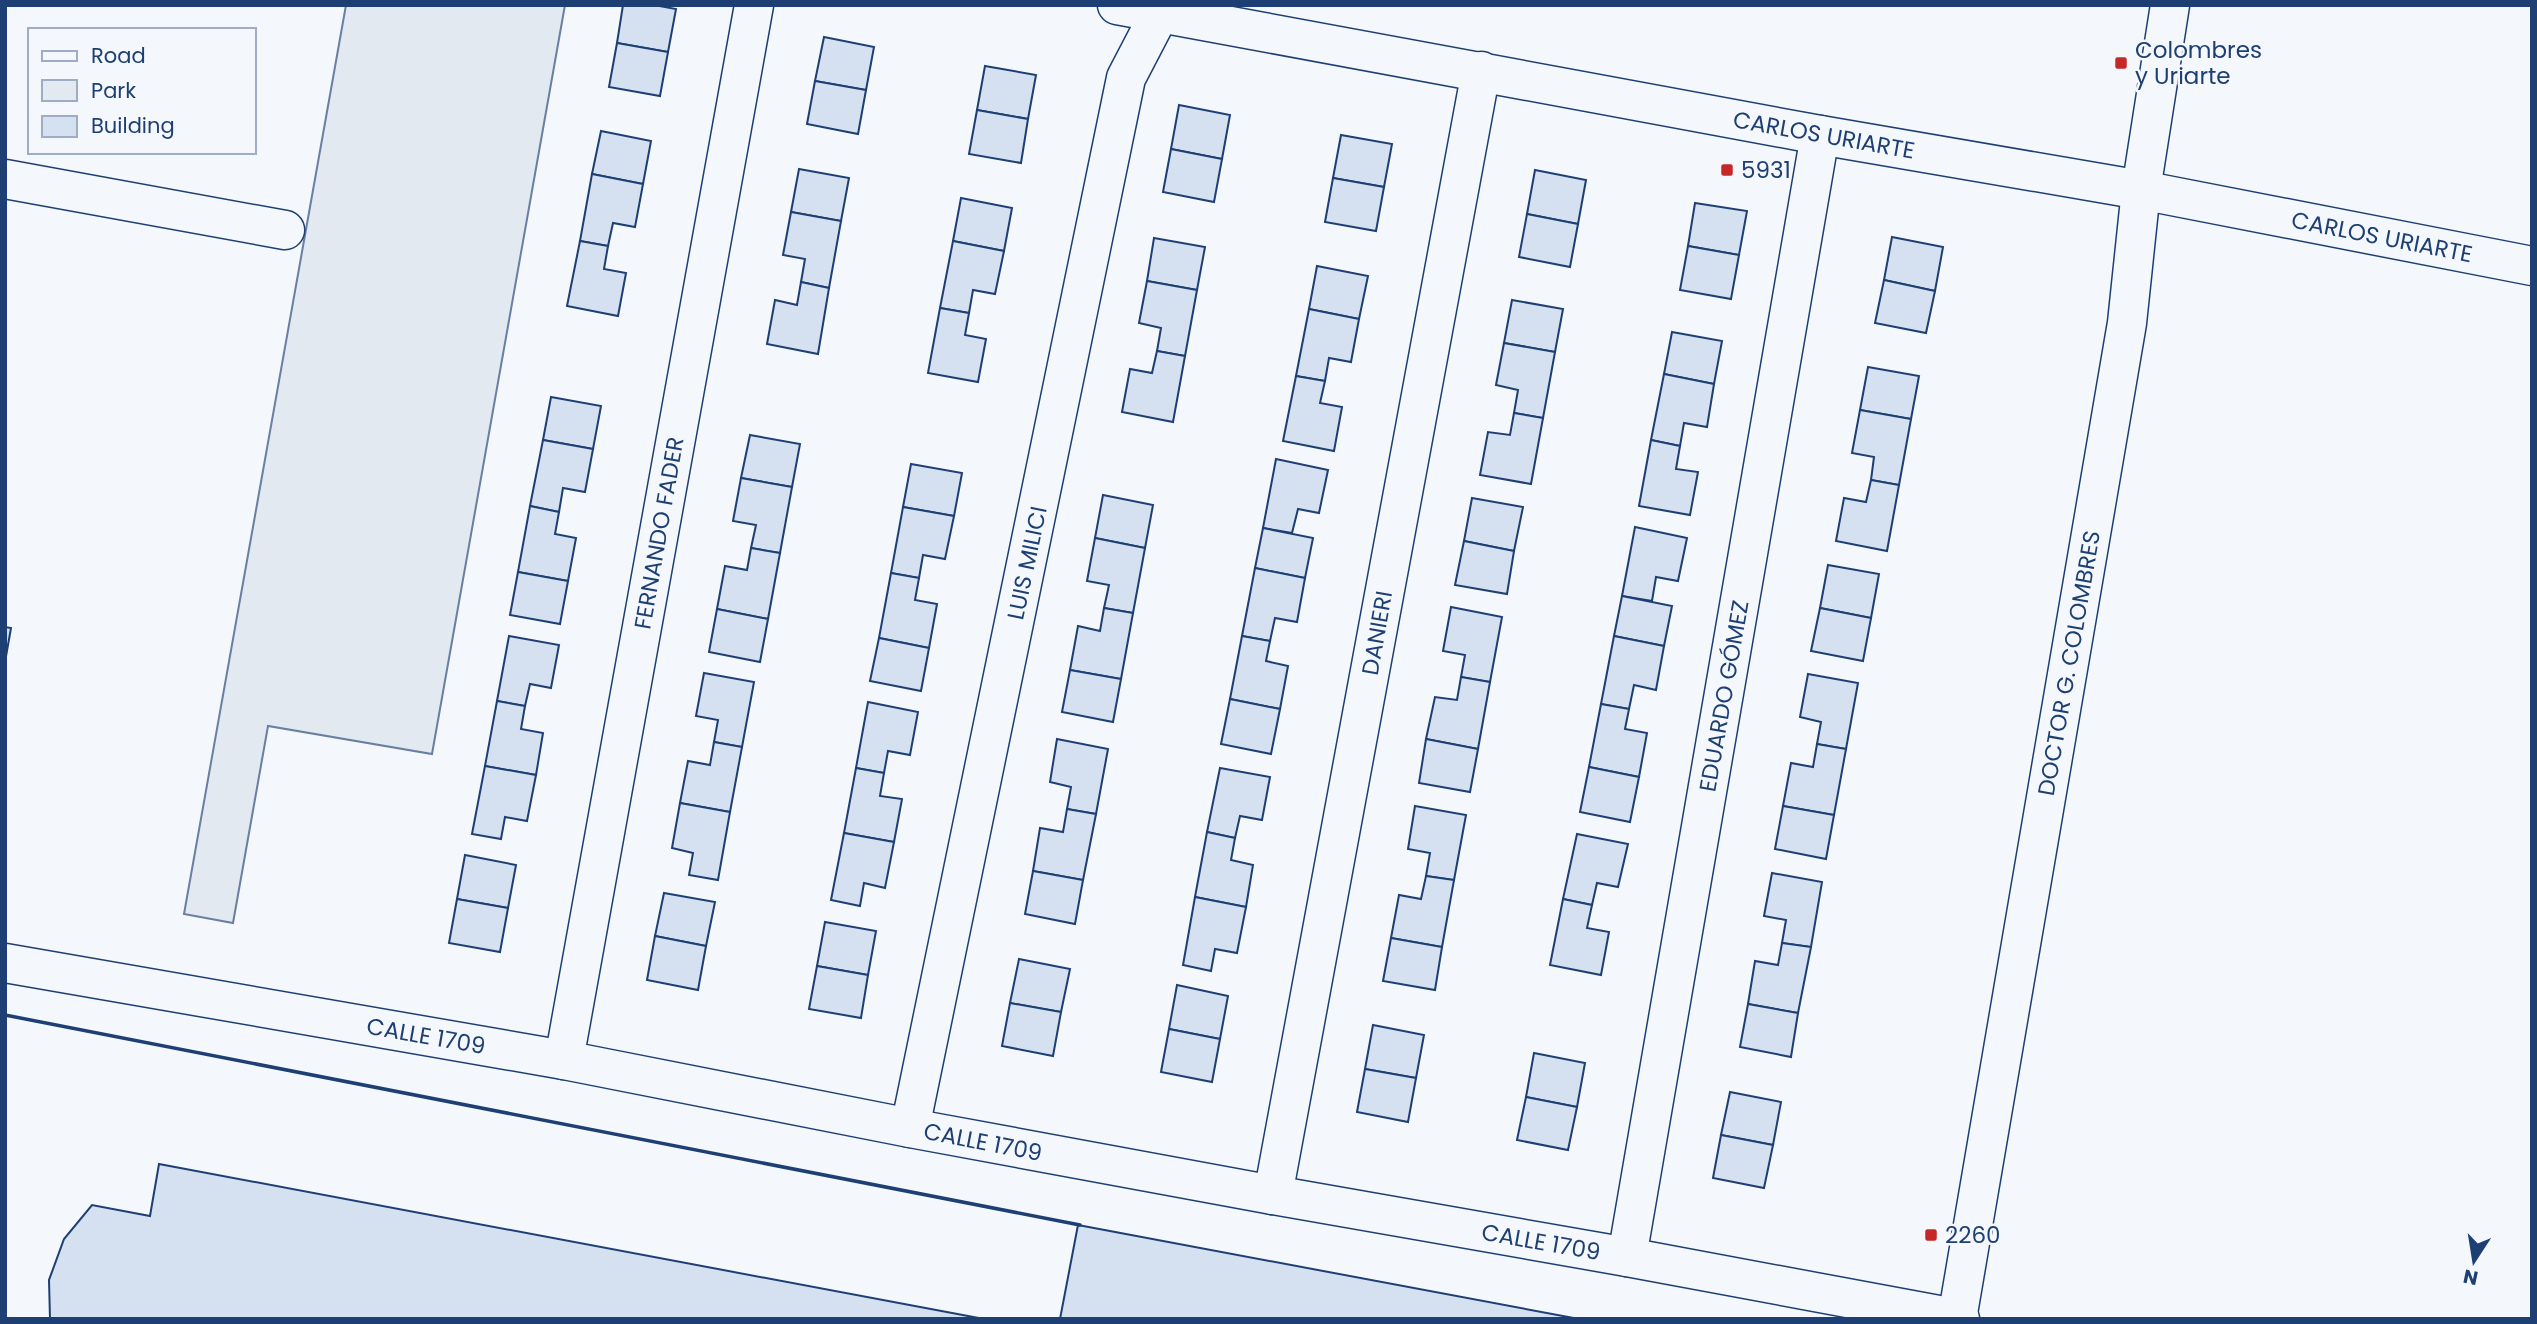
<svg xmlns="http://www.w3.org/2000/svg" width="2537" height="1324" font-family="Poppins,sans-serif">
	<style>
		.green { fill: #e3e9f0; stroke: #687fa3; stroke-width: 2 }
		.building { fill: #d5e0f0; stroke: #1d3f73; stroke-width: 2 }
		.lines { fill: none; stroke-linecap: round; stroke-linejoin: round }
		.street-casing { stroke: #1d3f73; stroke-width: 41 }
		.secondary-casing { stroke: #1d3f73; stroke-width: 41 }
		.street { stroke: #f4f7fb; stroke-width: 38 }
		.secondary { stroke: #f4f7fb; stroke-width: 38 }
		.wall { stroke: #1d3f73; stroke-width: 3.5 }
		.poi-dot { fill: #c62828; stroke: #f4f7fb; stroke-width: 2.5 }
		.labels { text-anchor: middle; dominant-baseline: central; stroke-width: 5; stroke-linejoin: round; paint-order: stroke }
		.poi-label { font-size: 23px; fill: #1d3f73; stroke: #f4f7fb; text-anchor: start }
		.street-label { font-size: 23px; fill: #1d3f73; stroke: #f4f7fb }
	</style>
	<rect width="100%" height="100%" fill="#f4f7fb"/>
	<path class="green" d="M346,5H565L432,754L268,726L233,923L184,914Z"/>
	<g class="building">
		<path d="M623,5H654L676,9L668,52L617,43Z"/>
		<path d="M824,37L874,47L866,90L815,81Z"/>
		<path d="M617,43L668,52L660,96L609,87Z"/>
		<path d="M985,66L1036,75L1028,119L977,110Z"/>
		<path d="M815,81L866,90L858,134L807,124Z"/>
		<path d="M1179,105L1230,115L1222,159L1171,149Z"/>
		<path d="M977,110L1028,119L1021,163L969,154Z"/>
		<path d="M601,131L651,141L643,184L592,174Z"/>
		<path d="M1341,135L1392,144L1384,187L1333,178Z"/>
		<path d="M1171,149L1222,159L1214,202L1163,192Z"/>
		<path d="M799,169L849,178L841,221L791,212Z"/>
		<path d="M1535,170L1586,180L1578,224L1527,214Z"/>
		<path d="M592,174L643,184L635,227L613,223L608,246L580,241Z"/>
		<path d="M1333,178L1384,187L1376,231L1325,222Z"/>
		<path d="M961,198L1012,208L1004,251L953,241Z"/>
		<path d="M1695,203L1747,211L1739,255L1688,246Z"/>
		<path d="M791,212L841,221L829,288L801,282L805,259L783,255Z"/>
		<path d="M1527,214L1578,224L1570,267L1519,257Z"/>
		<path d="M1892,237L1943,247L1935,291L1884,280Z"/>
		<path d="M1154,238L1205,247L1197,290L1147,281Z"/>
		<path d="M580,241L608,246L604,269L626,273L618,316L567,306Z"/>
		<path d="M953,241L1004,251L995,294L973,290L969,313L940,308Z"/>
		<path d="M1688,246L1739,255L1731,299L1680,290Z"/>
		<path d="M1317,266L1368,276L1359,319L1309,309Z"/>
		<path d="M1884,280L1935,291L1926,333L1875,323Z"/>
		<path d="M1147,281L1197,290L1185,356L1157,351L1161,328L1139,323Z"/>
		<path d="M801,282L829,288L818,354L767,344L775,300L797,305Z"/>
		<path d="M1512,300L1563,309L1555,352L1504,343Z"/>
		<path d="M940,308L969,313L965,335L986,339L978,382L928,373Z"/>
		<path d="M1309,309L1359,319L1351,362L1329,358L1325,381L1296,376Z"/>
		<path d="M1672,332L1722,341L1714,384L1664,374Z"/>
		<path d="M1504,343L1555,352L1543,418L1514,413L1518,390L1496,385Z"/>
		<path d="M1157,351L1185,356L1173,422L1122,412L1130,369L1152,373Z"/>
		<path d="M1868,367L1919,376L1911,419L1860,410Z"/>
		<path d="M1664,374L1714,384L1707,427L1684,423L1680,446L1651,440Z"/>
		<path d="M1296,376L1325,381L1320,403L1342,407L1334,451L1283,441Z"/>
		<path d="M551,397L601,406L593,449L543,440Z"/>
		<path d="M1860,410L1911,419L1899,485L1871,480L1874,457L1852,453Z"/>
		<path d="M1514,413L1543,418L1531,484L1480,475L1488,432L1510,435Z"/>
		<path d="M750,435L800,444L792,487L741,478Z"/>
		<path d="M543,440L593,449L585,492L563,488L559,512L530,506Z"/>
		<path d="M1651,440L1680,446L1676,469L1698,472L1690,515L1639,506Z"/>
		<path d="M1276,459L1328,470L1319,513L1298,509L1292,533L1263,528Z"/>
		<path d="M911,464L962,473L954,516L903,507Z"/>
		<path d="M741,478L792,487L780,553L751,548L756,525L733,521Z"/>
		<path d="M1871,480L1899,485L1887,551L1836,541L1844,498L1866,502Z"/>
		<path d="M1103,495L1153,505L1145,548L1095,538Z"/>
		<path d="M1472,498L1523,507L1514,551L1464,541Z"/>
		<path d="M530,506L559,512L555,534L576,538L568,581L518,572Z"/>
		<path d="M903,507L954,516L945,559L923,555L919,578L891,573Z"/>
		<path d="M1635,527L1687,538L1678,581L1656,577L1652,601L1622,596Z"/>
		<path d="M1263,528L1313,538L1305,578L1255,568Z"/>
		<path d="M1095,538L1145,548L1133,613L1104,608L1109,585L1087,581Z"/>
		<path d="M1464,541L1514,551L1507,594L1455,585Z"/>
		<path d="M751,548L780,553L768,619L717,609L725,566L747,570Z"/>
		<path d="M1828,565L1879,574L1871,618L1820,608Z"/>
		<path d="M1255,568L1305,578L1297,622L1275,618L1270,641L1242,636Z"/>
		<path d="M518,572L568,581L560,624L510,615Z"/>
		<path d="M891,573L919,578L915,600L937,604L929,648L879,638Z"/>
		<path d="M1622,596L1672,606L1664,646L1614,636Z"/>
		<path d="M1451,607L1502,617L1490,682L1461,677L1465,655L1443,651Z"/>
		<path d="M1104,608L1133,613L1121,679L1070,670L1078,626L1100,631Z"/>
		<path d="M1820,608L1871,618L1863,661L1811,651Z"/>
		<path d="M717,609L768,619L760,662L709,652Z"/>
		<path d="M5,627L11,628L5,662Z"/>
		<path d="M509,636L559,645L551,688L530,684L525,706L497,701Z"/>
		<path d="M1242,636L1270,641L1266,661L1288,666L1280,709L1230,699Z"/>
		<path d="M1614,636L1664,646L1656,690L1634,685L1629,709L1601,704Z"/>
		<path d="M879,638L929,648L921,691L870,681Z"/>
		<path d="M1070,670L1121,679L1113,722L1062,712Z"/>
		<path d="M704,673L754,682L742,747L714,742L718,720L696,716Z"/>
		<path d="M1808,674L1858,683L1846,749L1817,744L1821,722L1800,717Z"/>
		<path d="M1461,677L1490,682L1478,749L1426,739L1435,697L1457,700Z"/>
		<path d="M1230,699L1280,709L1271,754L1221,744Z"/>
		<path d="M497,701L525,706L521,729L543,733L536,775L485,766Z"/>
		<path d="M868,702L918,712L910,755L888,751L884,773L856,768Z"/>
		<path d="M1601,704L1629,709L1625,729L1647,733L1639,777L1589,767Z"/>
		<path d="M1057,739L1108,749L1096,814L1067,809L1071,787L1050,782Z"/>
		<path d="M1426,739L1478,749L1470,792L1419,783Z"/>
		<path d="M714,742L742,747L730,812L680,803L688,761L710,765Z"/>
		<path d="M1817,744L1846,749L1834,815L1783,806L1791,763L1813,767Z"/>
		<path d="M485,766L536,775L527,821L505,817L501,839L472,834Z"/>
		<path d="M1589,767L1639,777L1630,822L1580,812Z"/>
		<path d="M856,768L884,773L880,796L902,799L894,842L844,833Z"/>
		<path d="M1220,768L1270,777L1262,820L1240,816L1235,838L1207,832Z"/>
		<path d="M680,803L730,812L718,880L689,875L693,853L672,848Z"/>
		<path d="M1415,806L1466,815L1454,880L1426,876L1430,853L1408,849Z"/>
		<path d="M1783,806L1834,815L1826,859L1775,849Z"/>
		<path d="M1067,809L1096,814L1083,880L1033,871L1040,828L1063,832Z"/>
		<path d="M1207,832L1235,838L1231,860L1253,865L1246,907L1195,897Z"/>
		<path d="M844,833L894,842L885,888L864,883L860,906L831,900Z"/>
		<path d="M1577,834L1628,844L1618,887L1597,883L1592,905L1563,899Z"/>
		<path d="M465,855L516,865L508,908L457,899Z"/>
		<path d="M1033,871L1083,880L1075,924L1025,914Z"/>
		<path d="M1772,873L1822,882L1811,947L1782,943L1786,920L1764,916Z"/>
		<path d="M1426,876L1454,880L1442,947L1391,938L1399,895L1421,899Z"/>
		<path d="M664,893L715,902L706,946L655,936Z"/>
		<path d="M1195,897L1246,907L1237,953L1215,949L1211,971L1183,965Z"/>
		<path d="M457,899L508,908L500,952L449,943Z"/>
		<path d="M1563,899L1592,905L1587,928L1609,932L1601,975L1550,965Z"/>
		<path d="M825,922L876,931L868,975L817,966Z"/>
		<path d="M655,936L706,946L698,990L647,980Z"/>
		<path d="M1391,938L1442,947L1435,990L1383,981Z"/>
		<path d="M1782,943L1811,947L1798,1013L1748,1004L1755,961L1778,965Z"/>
		<path d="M1019,959L1070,969L1061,1012L1010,1003Z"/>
		<path d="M817,966L868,975L861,1018L809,1009Z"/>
		<path d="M1177,985L1228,996L1220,1039L1169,1029Z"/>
		<path d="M1010,1003L1061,1012L1053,1056L1002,1046Z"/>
		<path d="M1748,1004L1798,1013L1791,1057L1740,1047Z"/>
		<path d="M1373,1025L1424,1035L1416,1078L1365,1069Z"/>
		<path d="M1169,1029L1220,1039L1212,1082L1161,1072Z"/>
		<path d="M1534,1053L1585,1063L1577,1107L1526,1097Z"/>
		<path d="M1365,1069L1416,1078L1408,1122L1357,1112Z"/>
		<path d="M1730,1092L1781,1102L1773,1145L1721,1135Z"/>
		<path d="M1526,1097L1577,1107L1568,1150L1517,1140Z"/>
		<path d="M1721,1135L1773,1145L1764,1188L1713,1178Z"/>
		<path d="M159,1164L984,1319H50L49,1280L64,1239L92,1205L150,1216Z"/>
		<path d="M1078,1225L1579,1319H1060Z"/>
	</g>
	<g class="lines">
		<defs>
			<g id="street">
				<path d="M1117,5L1820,135L2141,190L2532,266"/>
				<path d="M5,179L285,230"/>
				<path d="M5,963L564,1060L910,1128L1273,1195L1627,1257L1960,1319"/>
				<path d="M564,1060L754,5"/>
				<path d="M910,1128L1126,78L1164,5"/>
				<path d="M1273,1195L1481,71"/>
				<path d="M1627,1257L1820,135"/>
			</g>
			<path id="secondary" d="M1957,1319L2127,323L2141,190L2170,5"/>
		</defs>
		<use href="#street" class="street-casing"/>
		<use href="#secondary" class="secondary-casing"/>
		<use href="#street" class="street"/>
		<use href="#secondary" class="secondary"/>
		<path class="wall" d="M5,1015L1080,1225"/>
	</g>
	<g class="poi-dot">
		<rect x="2114" y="56" width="14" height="14" rx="3.5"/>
		<rect x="1720" y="163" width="14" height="14" rx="3.5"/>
		<rect x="1924" y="1228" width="14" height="14" rx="3.5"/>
	</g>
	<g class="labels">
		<g class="poi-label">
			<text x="2135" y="50">Colombres<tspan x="2135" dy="26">y Uriarte</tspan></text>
			<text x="1741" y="170">5931</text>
			<text x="1945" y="1235">2260</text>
		</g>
		<g class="street-label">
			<text transform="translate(1824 135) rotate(10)">CARLOS URIARTE</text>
			<text transform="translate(2382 237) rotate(11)">CARLOS URIARTE</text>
			<text transform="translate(659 533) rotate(-80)">FERNANDO FADER</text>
			<text transform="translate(1027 563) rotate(-78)">LUIS MILICI</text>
			<text transform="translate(1377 633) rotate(-80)">DANIERI</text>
			<text transform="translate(2069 663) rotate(-80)">DOCTOR G. COLOMBRES</text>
			<text transform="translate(1724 696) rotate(-80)">EDUARDO GÓMEZ</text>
			<text transform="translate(426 1036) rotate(10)">CALLE 1709</text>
			<text transform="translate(983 1142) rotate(11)">CALLE 1709</text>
			<text transform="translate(1541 1242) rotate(10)">CALLE 1709</text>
		</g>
	</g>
	<rect width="2537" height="1324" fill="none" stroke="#1d3f73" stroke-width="14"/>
	<rect x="28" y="28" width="228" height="126" fill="#f4f7fb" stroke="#9eadc5" stroke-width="2"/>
	<rect x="42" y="51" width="35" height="10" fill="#f4f7fb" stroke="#9eadc5" stroke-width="2"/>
	<text x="91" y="63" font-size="21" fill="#1d3f73">Road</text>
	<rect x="42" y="80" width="35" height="21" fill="#e3e9f0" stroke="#9eadc5" stroke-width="2"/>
	<text x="91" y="98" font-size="21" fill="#1d3f73">Park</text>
	<rect x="42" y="116" width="35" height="21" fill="#d5e0f0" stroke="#9eadc5" stroke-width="2"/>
	<text x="91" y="133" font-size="21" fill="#1d3f73">Building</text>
	<g transform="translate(2474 1261) rotate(192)" stroke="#f4f7fb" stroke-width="5" paint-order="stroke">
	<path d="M0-5L12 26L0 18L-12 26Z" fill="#1d3f73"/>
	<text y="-10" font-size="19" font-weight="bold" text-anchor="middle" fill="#1d3f73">N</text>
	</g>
</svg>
